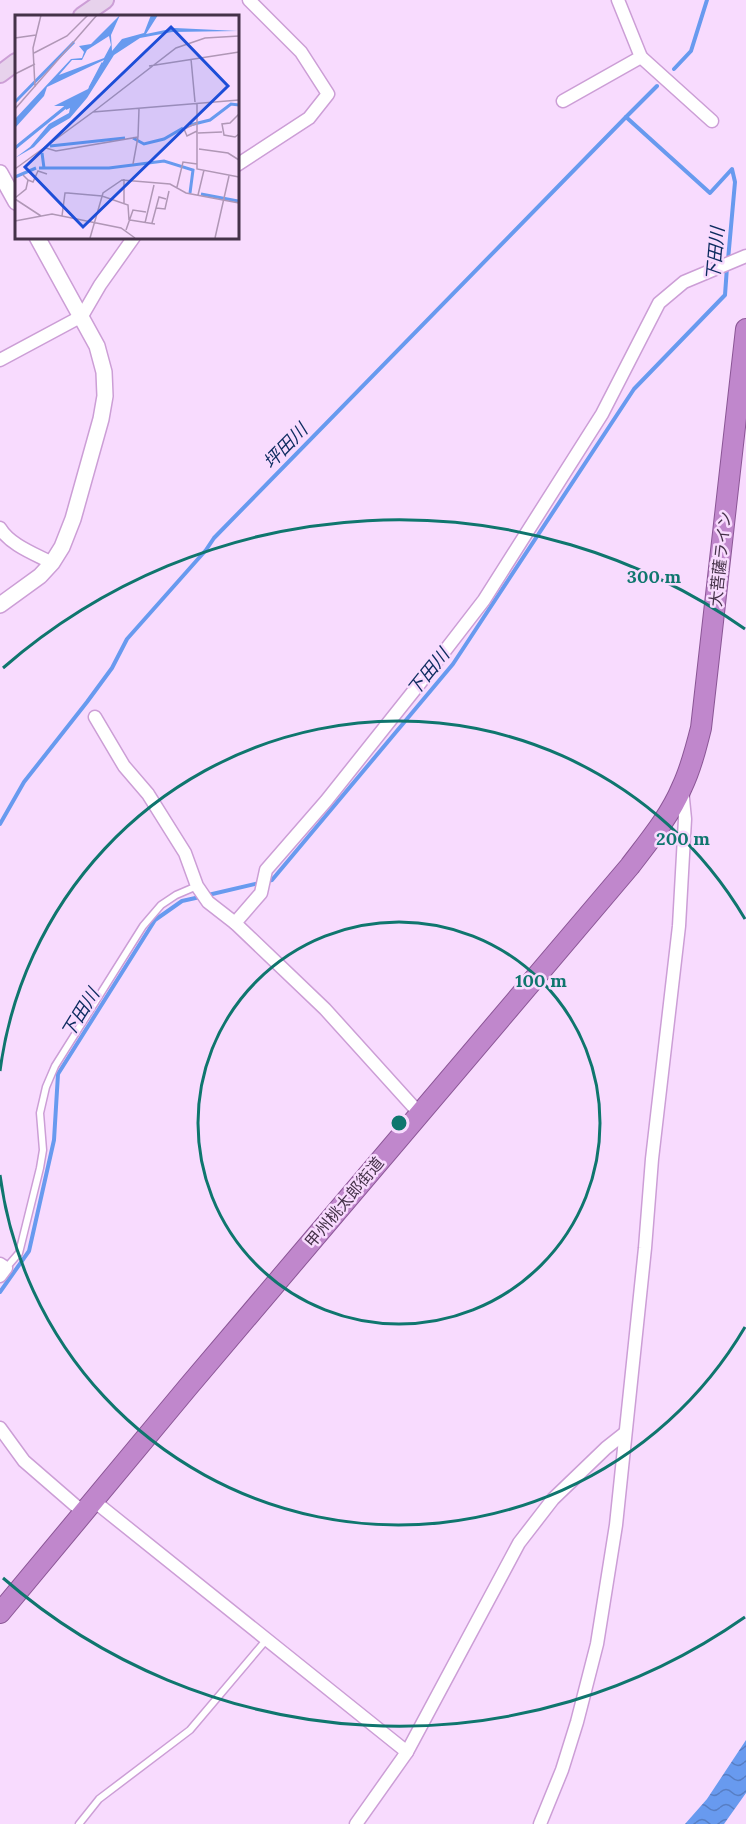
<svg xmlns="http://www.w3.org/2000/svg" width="746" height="1824" font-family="Lora,'Noto Sans JP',serif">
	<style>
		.water { fill: url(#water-waves) }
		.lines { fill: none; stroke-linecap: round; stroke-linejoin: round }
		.stream { stroke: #689aef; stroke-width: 4 }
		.service-casing { stroke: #cc9ed6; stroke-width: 9 }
		.minor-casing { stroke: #cc9ed6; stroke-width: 15 }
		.tertiary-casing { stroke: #cc9ed6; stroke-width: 18 }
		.secondary-casing { stroke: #cc9ed6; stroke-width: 20 }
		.trunk-casing { stroke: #8b5696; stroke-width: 22 }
		.service { stroke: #fff; stroke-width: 6 }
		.minor { stroke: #fff; stroke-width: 12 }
		.tertiary { stroke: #fff; stroke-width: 15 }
		.secondary { stroke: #e7d2ec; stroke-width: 16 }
		.trunk { stroke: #c087cc; stroke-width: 20 }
		.ring { fill: none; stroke: #0f766e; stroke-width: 3 }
		.labels { text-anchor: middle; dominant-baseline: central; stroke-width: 5; stroke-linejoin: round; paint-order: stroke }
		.street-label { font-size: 16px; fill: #453249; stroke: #f8dbfe }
		.water-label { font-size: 18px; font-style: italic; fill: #0c2b5f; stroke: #f8dbfe }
		.inset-river { fill: none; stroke: #689aef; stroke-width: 3 }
		.inset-road { fill: none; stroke: #b097b6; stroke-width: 1.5 }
		.view { fill: #1d4ed8; fill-opacity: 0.15; stroke: #1d4ed8; stroke-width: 3 }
		.inset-edge { fill: none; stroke: #453249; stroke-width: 3 }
		.centre { fill: #0f766e; stroke: #f8dbfe; stroke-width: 3 }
		.ring-label { font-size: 18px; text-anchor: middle; font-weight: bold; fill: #0f766e; stroke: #f8dbfe; stroke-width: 5; stroke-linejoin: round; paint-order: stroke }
	</style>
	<defs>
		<pattern id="water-waves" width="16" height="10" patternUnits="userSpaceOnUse" patternTransform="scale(1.5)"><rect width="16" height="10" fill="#689aef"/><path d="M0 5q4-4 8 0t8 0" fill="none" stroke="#577ec4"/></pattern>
	</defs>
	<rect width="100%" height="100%" fill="#f8dbfe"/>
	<path class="water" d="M746,1740V1793L724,1824H685L707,1799Z"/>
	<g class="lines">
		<g class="stream">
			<path d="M674,69L691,51L707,0"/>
			<path d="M657,86L626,117L710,193L732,169L735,182L728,260"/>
			<path d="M0,824L24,782L87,702L112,668L127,639L206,550L214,538L626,117"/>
			<path d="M208,895L272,880L453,664L634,389L725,295L727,267"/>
			<path d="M0,1292L29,1251L54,1140L58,1074L155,920L182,901L200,897"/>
		</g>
		<defs>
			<g id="service">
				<path d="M6,1268L19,1253L40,1168L43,1150L40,1113L46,1087L55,1066L143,926L161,905L176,895L197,886"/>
				<path d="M79,1824L99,1799L190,1730L267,1639"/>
			</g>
			<g id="minor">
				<path d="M641,57L712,121"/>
				<path d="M563,101L641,57L618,0"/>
				<path d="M237,165L309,118L328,94L301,52L249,0"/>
				<path d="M0,360L82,316L100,285L134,237"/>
				<path d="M0,528C10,545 35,554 52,563"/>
				<path d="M95,717L124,766L148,794L185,853L197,886L208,902L235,923"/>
				<path d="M419,1113L325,1009L235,923L261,893L266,870L326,801L420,683L484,600L602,414L659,303L684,282L746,256"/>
				<path d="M0,1264L6,1268L0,1276"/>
				<path d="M0,1428L24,1461L84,1513"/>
				<path d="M94,1501L407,1752"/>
				<path d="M356,1824L407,1752L519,1543L553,1499L606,1448L625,1433"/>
				<path d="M540,1824L562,1770L577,1722L597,1644L616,1525L645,1248L652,1159L679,926L685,819L682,789"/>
			</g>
			<g id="tertiary">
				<path d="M0,173L16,202"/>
				<path d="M0,605L40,576L52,563L62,547L73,519L101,419L105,396L104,372L97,346L37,237"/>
			</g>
			<g id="secondary">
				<path d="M82,16L105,0"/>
				<path d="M0,74L16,62"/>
			</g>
			<path id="trunk" d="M0,1613L188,1387L630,866C649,841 670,816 682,787C691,768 696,748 701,728L746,329"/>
		</defs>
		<use href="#service" class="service-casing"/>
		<use href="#minor" class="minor-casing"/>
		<use href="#tertiary" class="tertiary-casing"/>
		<use href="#secondary" class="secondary-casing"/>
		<use href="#trunk" class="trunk-casing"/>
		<use href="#service" class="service"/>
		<use href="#minor" class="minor"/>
		<use href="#tertiary" class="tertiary"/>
		<use href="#secondary" class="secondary"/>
		<use href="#trunk" class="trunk"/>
	</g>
	<g class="ring">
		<circle cx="399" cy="1123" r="201"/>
		<path d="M745 1327A402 402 0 0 1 0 1175M0 1071A402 402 0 0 1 745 919"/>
		<path d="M745 1617A603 603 0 0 1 3 1578M3 668A603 603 0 0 1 745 629"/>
	</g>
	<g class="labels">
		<g class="street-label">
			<text transform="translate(720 559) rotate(-84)">大菩薩ライン</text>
			<text transform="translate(344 1202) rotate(-50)">甲州桃太郎街道</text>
		</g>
		<g class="water-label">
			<text transform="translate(715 254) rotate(-85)">下田川</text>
			<text transform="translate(285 446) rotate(-46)">坪田川</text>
			<text transform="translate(428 672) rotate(-51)">下田川</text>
			<text transform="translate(80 1013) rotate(-58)">下田川</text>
		</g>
	</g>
	<g transform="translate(15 15)">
		<rect width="224" height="224" fill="#f8dbfe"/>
		<path d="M105,0L96,20L97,36L107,24L129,18L136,0H143L131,19L160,13L223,16L157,17L125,23L99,40L72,83L55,103L36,114L19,132L0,143L15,132L34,109L54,98L55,93L51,95L50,91H39L73,74L89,45L32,72L29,81L0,113V104L56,44L67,43L69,37L64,31L76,29ZM94,21L96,30L89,43L44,60L57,45H67L72,35Z" fill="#689aef" fill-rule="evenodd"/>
		<path class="inset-river" d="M75,73L88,48M0,87L59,27M175,110L195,105L216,89L224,90M118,123L129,129L149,124L168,113M35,131L110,123M0,133L53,90M24,153H29L27,138M30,153H94L149,146L178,155L175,178M0,162L21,153M186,179L223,186"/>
		<path class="inset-road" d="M0,23L21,20M19,38L52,21L73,0M176,44L180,87M134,51L224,37M0,59L20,49M20,72L18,33L26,0M182,88V154L224,162M0,94L82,0M78,97L161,33L190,23L224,21M224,99L215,108L207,109L209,120L220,122L224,119M182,108L169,114L172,121L182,116M183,118L207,117M31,133L41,136L123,122L124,94M184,134L213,138L224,145M118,149L123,122M0,154L78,97L224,85M109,164V188M13,165L18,167L23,156L32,159M162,172L168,147L182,149M183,180L189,155M0,183L11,174L13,165L8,160M0,184L26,201M141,193L150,194L154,176M47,201L50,178H53L87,181L113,190L114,205M115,205L140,209M0,206L37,199L106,213L120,223M130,208L139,170M137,208L144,182L151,184M111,215L118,195L131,197M75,223L88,178L107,165L155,169L171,178L224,188M200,223L214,161"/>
		<path class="view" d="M156,12L213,71L68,212L10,152Z"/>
		<rect width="224" height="224" class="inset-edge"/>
	</g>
	<circle cx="399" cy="1123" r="9" class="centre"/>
	<g class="ring-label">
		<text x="654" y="583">300 m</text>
		<text x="683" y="845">200 m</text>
		<text x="541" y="987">100 m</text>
	</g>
</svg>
